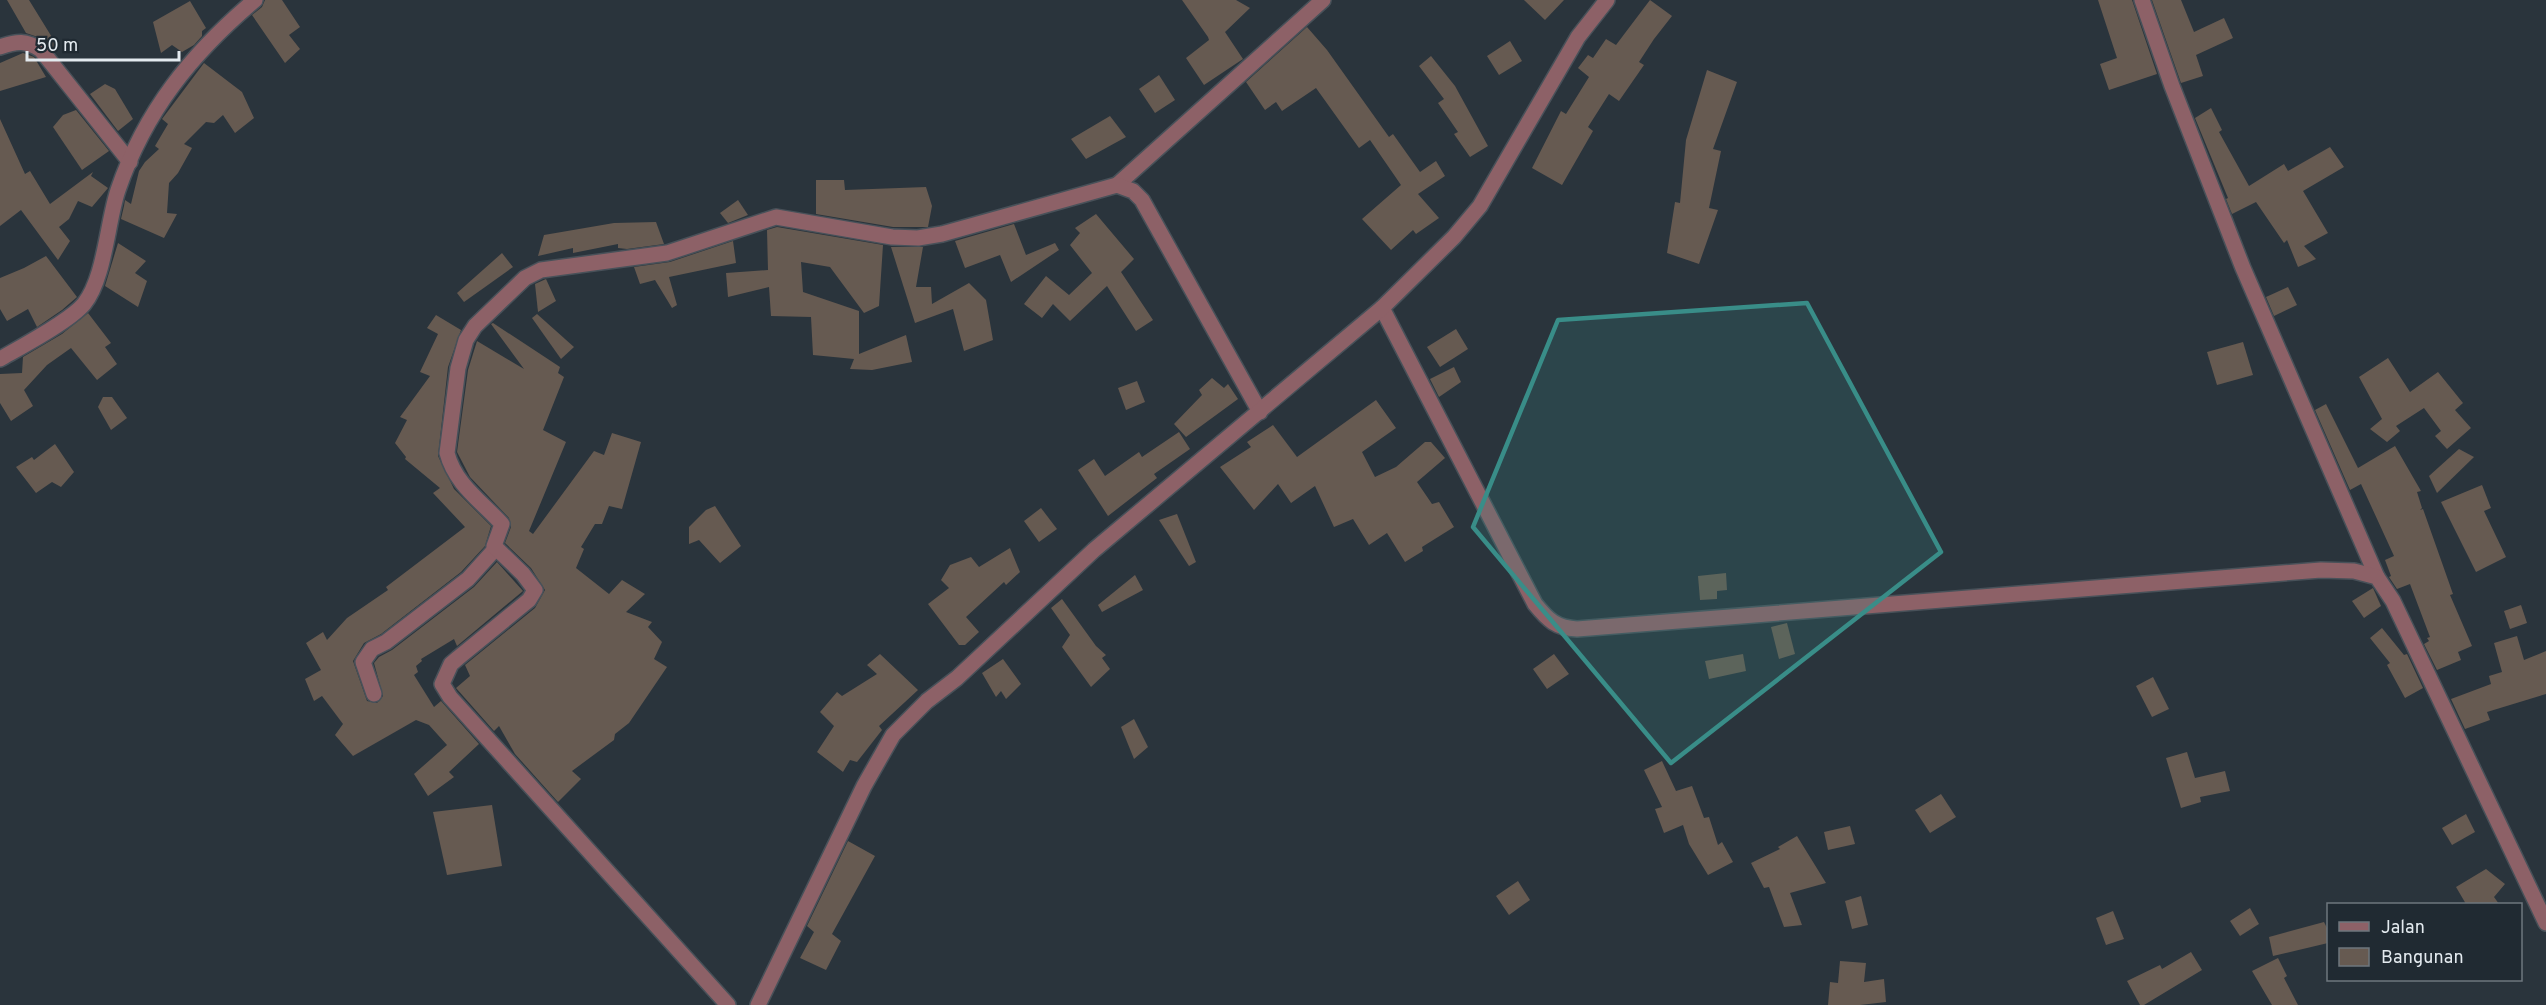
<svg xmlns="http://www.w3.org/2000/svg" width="2546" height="1005" font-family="Overpass,sans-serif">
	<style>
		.building { fill: #665a51 }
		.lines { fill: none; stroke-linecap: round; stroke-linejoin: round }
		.minor-casing { stroke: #485159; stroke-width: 18 }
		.tertiary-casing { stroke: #485159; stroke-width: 18 }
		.minor { stroke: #8d6167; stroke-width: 15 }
		.tertiary { stroke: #8d6167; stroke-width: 15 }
		.marked { fill: #398d88; fill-opacity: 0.2; stroke: #398d88; stroke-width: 4.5; stroke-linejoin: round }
	</style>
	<rect width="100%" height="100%" fill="#2a343c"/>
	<g class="building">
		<path d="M7,0H29L58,47L52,49L41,38L26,33Z"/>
		<path d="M265,0H282L300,27L289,35L300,49L285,63L252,15L262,7Z"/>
		<path d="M1182,0H1236L1250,8L1225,32L1243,59L1204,85L1186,58L1209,40L1208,37Z"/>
		<path d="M1524,0H1564L1545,20Z"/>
		<path d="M1650,0L1672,16L1654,39L1639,62L1644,65L1619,101L1609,94L1588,127L1593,131L1562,185L1532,168L1561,111L1566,114L1589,77L1578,68L1588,55L1593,58L1606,39L1616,45Z"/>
		<path d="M2098,0H2132L2157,74L2109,90L2100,64L2117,58Z"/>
		<path d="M2152,0H2181L2194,32L2224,18L2233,38L2196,55L2203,76L2181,83Z"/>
		<path d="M190,1L206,28L202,31V36L194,45L182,52L172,45L161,53L153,22Z"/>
		<path d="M1307,27L1327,50L1389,137L1393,134L1420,172L1436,161L1445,176L1418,194L1439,218L1416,234L1413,230L1391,250L1362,219L1401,185L1370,140L1359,148L1316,88L1282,111L1276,102L1265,110L1246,82Z"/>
		<path d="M1510,41L1522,61L1499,75L1487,56Z"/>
		<path d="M23,53L34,57L46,77L0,91V63Z"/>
		<path d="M1431,56L1455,86L1488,146L1470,157L1454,134L1458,132L1438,103L1444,99L1419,66Z"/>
		<path d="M204,63L242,92L254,118L235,133L223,115L214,123L206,122L184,144L192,148L178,173L169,183L167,213L177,214L164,238L121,219L124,206L125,200L131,204L139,171L145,162L159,149L155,146L168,124L162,119Z"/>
		<path d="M1707,70L1737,82L1713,149L1721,151L1709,208L1718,210L1699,264L1667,253L1675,202L1680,203L1686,140Z"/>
		<path d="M1159,75L1175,100L1155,113L1139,89Z"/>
		<path d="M105,84L115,89L133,119L118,131L90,94Z"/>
		<path d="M2211,108L2222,130L2219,132L2249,186L2284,164L2288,171L2330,147L2344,167L2303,191L2328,233L2304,246L2316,259L2298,267L2287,240L2284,243L2256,202L2232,214L2226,199L2228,198L2195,118Z"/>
		<path d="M76,110L109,151L82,170L53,127L63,115Z"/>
		<path d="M1110,116L1126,137L1086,159L1071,139Z"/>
		<path d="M0,119L25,174L30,171L50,204L93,172L91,176L108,188L92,207L78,201L69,219L59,227L70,241L58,260L21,210L0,226Z"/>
		<path d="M816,180H844L845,190L926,187L932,206L928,227H893L816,214Z"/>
		<path d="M738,200L748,215L728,223L720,213Z"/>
		<path d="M1096,214L1134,259L1121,272L1153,320L1136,331L1107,286L1070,321L1053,304L1042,318L1024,304L1046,276L1069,295L1092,273L1070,245L1080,233L1075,228Z"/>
		<path d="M656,222L664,244L627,249L618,248V244L573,253V248L538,256L544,235L614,223Z"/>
		<path d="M1014,224L1026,255L1055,243L1059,250L1011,282L1000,255L965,268L955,241Z"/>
		<path d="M777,227L883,245L879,306L864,313L830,267L801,262L803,292L859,311V354L906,335L912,362L872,370L850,369L854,359L813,355L811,317L771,316L769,287L728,297L726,273L768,270L767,230Z"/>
		<path d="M733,241L736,263L669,277L677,305L672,308L655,280L640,284L634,267L670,262Z"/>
		<path d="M118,243L146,261L135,273L147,281L138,307L105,286Z"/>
		<path d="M891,247H923L916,287H931L932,304L969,283L986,300L993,340L964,351L953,309L915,323Z"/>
		<path d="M502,253L513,267L464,302L457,293Z"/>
		<path d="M46,256L77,297L62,310L37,327L28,309L7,321L0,309V278L24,268Z"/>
		<path d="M546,279L556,301L538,312L535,284Z"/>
		<path d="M2288,287L2297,305L2274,316L2266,297Z"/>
		<path d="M88,313L111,343L105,347L117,364L97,380L71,348L47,365L24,390L33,406L11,421L0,403V374L22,373L23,357L62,334Z"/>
		<path d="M537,314L574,347L561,359L532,318Z"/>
		<path d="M436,315L461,330L448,367L438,456L454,489L491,526L485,546L461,572L381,634L364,643L353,661L367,701L377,703L383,696L374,663L379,657L392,650L474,587L497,562L523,591L457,646L454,639L421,659L422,661L416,666L418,672L414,675L434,707L441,701L479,744L449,772L454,777L428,796L414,774L447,745L429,725L416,720L353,756L335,735L343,724L322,696L314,701L305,679L321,670L306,643L323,632L327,640L347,618L388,590L386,587L465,527L433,493L440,488L405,459L406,457L395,443L407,420L400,417L430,376L420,372L438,334L427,328Z"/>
		<path d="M493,323L560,367L558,373L564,377L543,430L566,442L529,531L533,534L594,451L604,455L612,433L641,442L622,509L609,506L602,524H595L581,547L584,549L576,568L609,594L622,580L645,594L626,612L652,622L648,627L662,642L654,659L667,667L629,723L615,734L614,740L572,771L581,779L558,802L515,754L499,726L494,731L456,688L470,676L465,665L535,608L545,590L531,568L505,543L511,527L509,518L470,477L457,452L468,370L477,341L524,369L491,324Z"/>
		<path d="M1456,329L1468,349L1440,367L1427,347Z"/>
		<path d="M2243,342L2253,375L2217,385L2207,352Z"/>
		<path d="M2388,358L2410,392L2438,372L2463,403L2455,410L2471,428L2447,449L2435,436L2441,431L2424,408L2396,426L2400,431L2387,442L2370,429L2382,419L2359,377Z"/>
		<path d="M1454,367L1461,382L1439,397L1430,379Z"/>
		<path d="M1212,378L1224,388L1228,384L1238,399L1186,437L1174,424L1202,395L1199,390Z"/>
		<path d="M1137,381L1145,402L1126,410L1118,388Z"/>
		<path d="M103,397H112L127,418L111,430L98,407Z"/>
		<path d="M1376,400L1396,428L1362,452L1375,477L1396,467L1425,442H1431L1445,458L1417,482L1432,504L1439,502L1454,527L1422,547L1423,551L1405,562L1387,533L1369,545L1353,519L1334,527L1315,486L1291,503L1278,484L1254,510L1220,467L1251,447L1247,442L1273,425L1297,457Z"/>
		<path d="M2326,404L2358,468L2395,446L2421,491L2417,492L2422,508L2420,510L2423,509L2453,594L2450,595L2472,646L2458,652L2461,660L2437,670L2424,644L2429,641L2427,638L2430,637L2410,584L2397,589L2389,577L2391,576L2385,560L2394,556L2361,484L2350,490L2315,410Z"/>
		<path d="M1179,432L1190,449L1154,474L1157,478L1108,516L1078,470L1094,459L1105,476L1139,452L1142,457Z"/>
		<path d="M55,444L74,472L61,487L52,482L36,493L16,467L32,457L34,460Z"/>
		<path d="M2459,449L2474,457L2437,493L2429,476Z"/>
		<path d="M2482,485L2491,508L2484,511L2506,557L2476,572L2441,502Z"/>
		<path d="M715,506L741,546L720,563L699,540L689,544V527L706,510Z"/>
		<path d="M1041,508L1057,529L1039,542L1024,521Z"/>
		<path d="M1177,514L1196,562L1189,566L1159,520Z"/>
		<path d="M1010,548L1020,572L1006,585L1004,582L966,617L979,632L965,645H959L928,604L949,588L941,580L950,565L971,557L979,567Z"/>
		<path d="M1726,573L1727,590L1717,591V599L1700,600L1698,576Z"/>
		<path d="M1135,575L1143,590L1102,612L1098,605Z"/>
		<path d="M2373,588L2381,606L2364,618L2352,601Z"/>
		<path d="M1062,599L1096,646L1106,655L1102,658L1110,669L1091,687L1062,647L1070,635L1051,608Z"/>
		<path d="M2521,605L2527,623L2510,629L2504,611Z"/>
		<path d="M1787,623L1795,654L1779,659L1771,627Z"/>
		<path d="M2382,628L2404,655L2407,654L2423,688L2405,698L2387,665L2390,663L2370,638Z"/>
		<path d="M2517,636L2524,660L2546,651V694L2487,712L2490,720L2465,729L2451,699L2491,684L2489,676L2502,672L2494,643Z"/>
		<path d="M880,654L918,690L879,726L882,730L857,762L850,760L843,772L817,752L834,726L820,712L837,692L842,696L877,674L867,665Z"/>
		<path d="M1554,654L1569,674L1547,689L1533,669Z"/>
		<path d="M1743,654L1746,671L1709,679L1705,661Z"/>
		<path d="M1003,659L1021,684L1006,699L1001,691L996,697L982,673Z"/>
		<path d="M2153,677L2169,709L2152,717L2136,686Z"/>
		<path d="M1134,719L1148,747L1134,759L1121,727Z"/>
		<path d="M2187,752L2195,778L2225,771L2230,791L2200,797L2201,802L2181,808L2166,758Z"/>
		<path d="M1662,761L1676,791L1692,786L1704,818L1709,817L1718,845L1722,842L1733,862L1708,875L1689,844L1683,825L1664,833L1655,809L1662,807L1644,770Z"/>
		<path d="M1941,794L1956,817L1930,833L1915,810Z"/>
		<path d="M492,805L502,866L447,875L433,812Z"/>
		<path d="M2466,814L2475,832L2452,845L2442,828Z"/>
		<path d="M1850,826L1855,844L1828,850L1824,832Z"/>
		<path d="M1797,836L1826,883L1790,893L1802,925L1784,927L1769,887L1764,888L1751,863L1780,849L1778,847Z"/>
		<path d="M848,841L875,856L832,934L841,941L826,970L800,958L814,932L807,926Z"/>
		<path d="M2486,869L2505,884L2494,897L2499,904H2466L2456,887Z"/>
		<path d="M1518,881L1530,900L1509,915L1496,896Z"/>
		<path d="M1861,896L1868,925L1852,929L1845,901Z"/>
		<path d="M2250,908L2259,924L2240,936L2230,921Z"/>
		<path d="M2113,911L2124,939L2106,945L2096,918Z"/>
		<path d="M2324,922L2328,930V943L2273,956L2269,937Z"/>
		<path d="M2191,952L2202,970L2144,1005H2140L2127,981L2160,965L2162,969Z"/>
		<path d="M2278,958L2287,976L2284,978L2298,1005H2272L2252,971Z"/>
		<path d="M1840,961L1866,963L1864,982L1884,979L1886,1002L1860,1005H1828L1830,982L1838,983Z"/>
	</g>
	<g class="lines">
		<defs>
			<g id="minor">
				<path d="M2142,0L2172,86L2243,268L2377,577"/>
				<path d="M0,47C17,41 26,40 41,50L130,162"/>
				<path d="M1117,185L1323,0"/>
				<path d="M1382,308L1535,604C1548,620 1556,628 1577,629L2321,570L2354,571L2377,577L2393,601L2546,923"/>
				<path d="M0,359C21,347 70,321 84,304C105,278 107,223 118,190C145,111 192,53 255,0"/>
				<path d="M374,694L363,662L372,649L386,642L468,579L496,548"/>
				<path d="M728,1005L450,697L442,684L451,664L458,658L529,600L535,590L523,574L494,546L502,524C481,501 455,484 447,453L458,368L466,340L475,326L525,278L541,270L667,253L776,217L892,237L918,238L942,234L1117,185L1133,191L1142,200L1260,412"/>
			</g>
			<path id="tertiary" d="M758,1005L864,786L893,735L927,701L957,678L1094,550L1382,308L1454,237L1480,206L1578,37L1607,0"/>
		</defs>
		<use href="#minor" class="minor-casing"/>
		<use href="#tertiary" class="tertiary-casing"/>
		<use href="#minor" class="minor"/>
		<use href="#tertiary" class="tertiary"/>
	</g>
	<path class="marked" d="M1807,303L1941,552L1671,763L1473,527L1558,320Z"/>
	<rect x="2327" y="903" width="195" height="78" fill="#202a32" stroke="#6e777e" stroke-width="1.5"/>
	<rect x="2339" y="922" width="30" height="9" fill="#8d6167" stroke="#6e777e" stroke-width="1.5"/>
	<text x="2381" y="933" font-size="18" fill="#e3eaef">Jalan</text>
	<rect x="2339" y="948" width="30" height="18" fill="#665a51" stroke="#6e777e" stroke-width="1.5"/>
	<text x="2381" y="963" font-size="18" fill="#e3eaef">Bangunan</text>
	<path d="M27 51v9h152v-9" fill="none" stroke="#e3eaef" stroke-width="3"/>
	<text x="36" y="51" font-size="18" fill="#e3eaef" stroke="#202a32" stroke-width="4.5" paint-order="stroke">50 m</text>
</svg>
